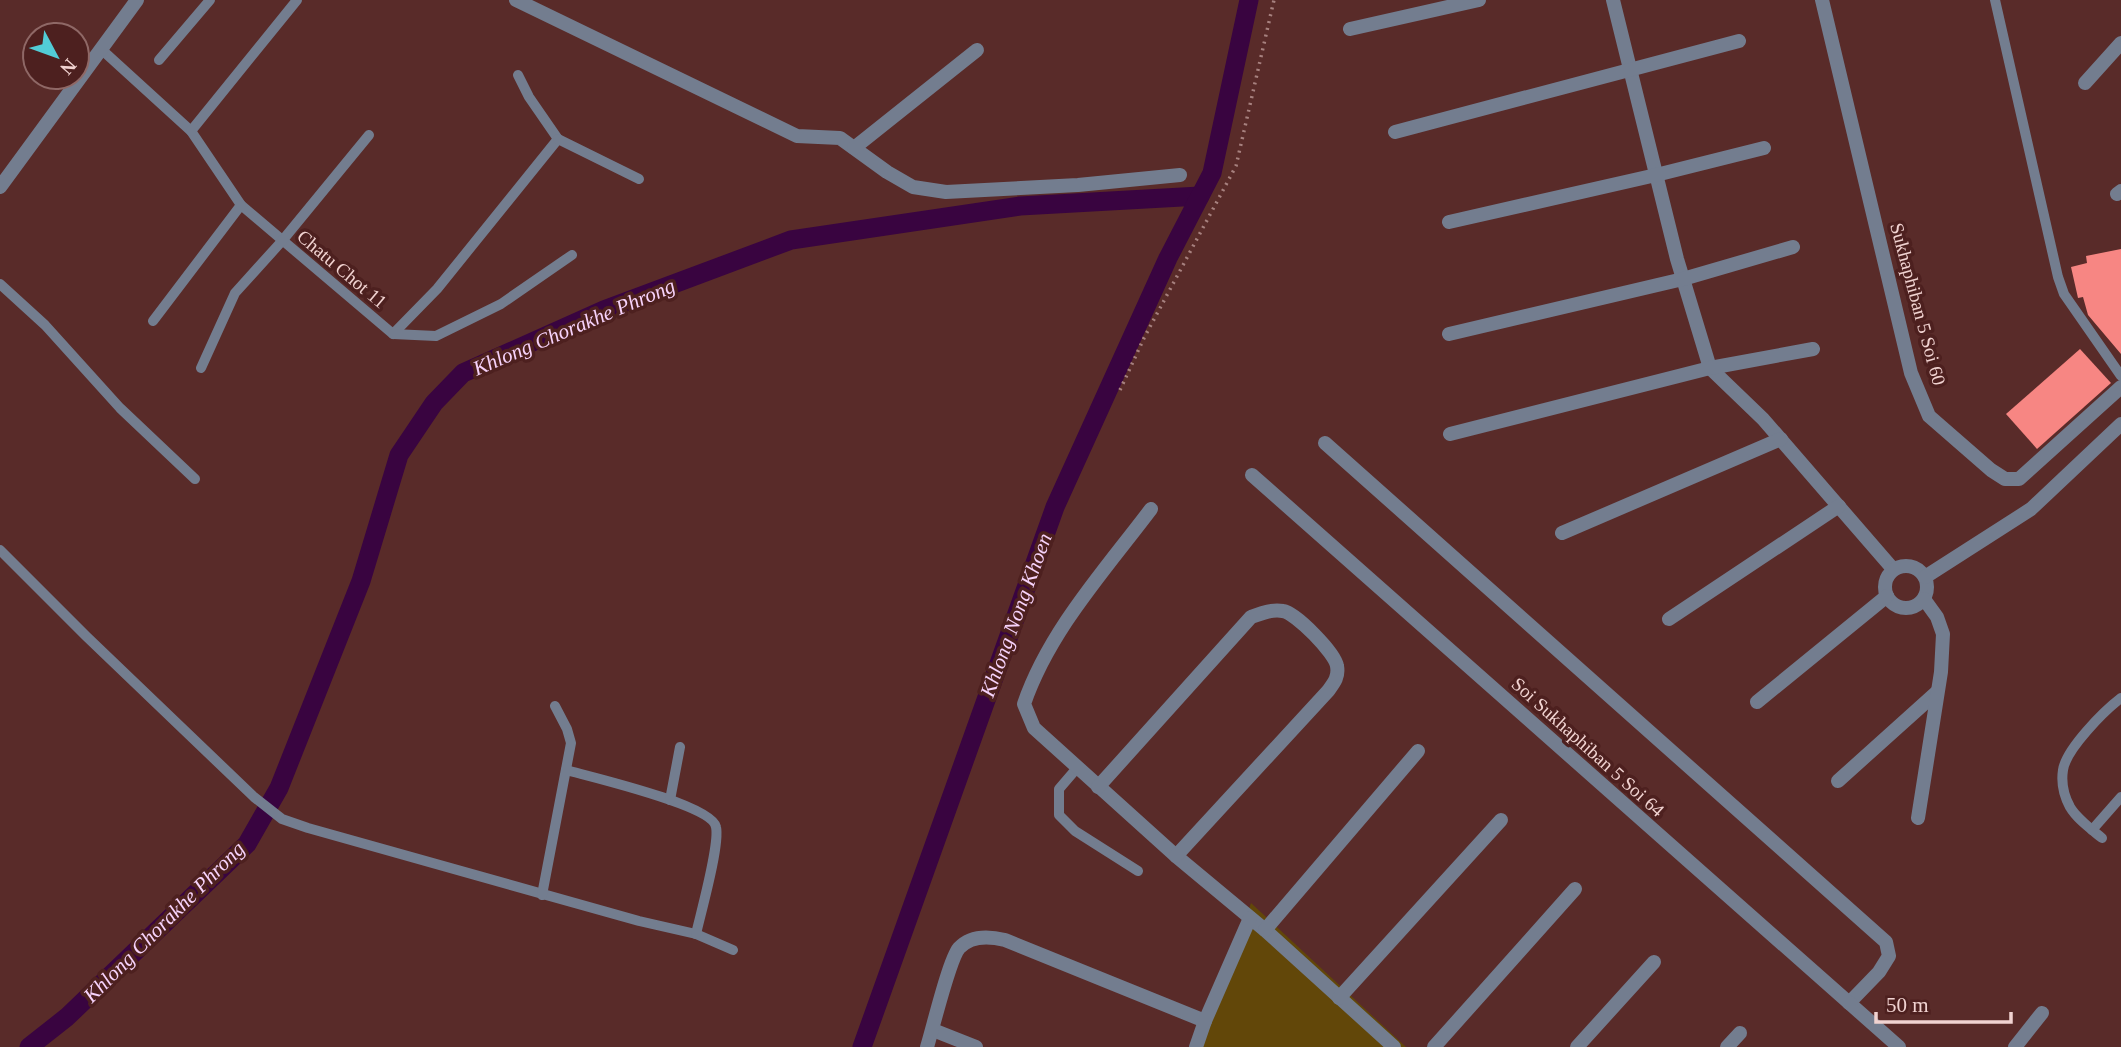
<svg xmlns="http://www.w3.org/2000/svg" width="2121" height="1047" font-family="Georgia,serif">
	<style>
		.green { fill: #624709 }
		.lines { fill: none; stroke-linecap: round; stroke-linejoin: round }
		.canal { stroke: #390440; stroke-width: 19 }
		.building { fill: #f78683 }
		.path { stroke: #a7817f; stroke-width: 3.5; stroke-dasharray: 2 5; stroke-linecap: butt }
		.service { stroke: #737d8f; stroke-width: 10 }
		.minor { stroke: #737d8f; stroke-width: 14 }
		.tertiary { stroke: #737d8f; stroke-width: 14 }
		.labels { text-anchor: middle; dominant-baseline: central; stroke-width: 7; stroke-linejoin: round; paint-order: stroke }
		.street-label { font-size: 19px; fill: #f1d3d1; stroke: #4d201f }
		.water-label { font-size: 21px; font-style: italic; fill: #f7d3fb; stroke: #4d201f }
	</style>
	<rect width="100%" height="100%" fill="#592b29"/>
	<path class="green" d="M1251,903L1406,1047H1201Z"/>
	<g class="lines">
		<g class="canal">
			<path d="M29,1047L67,1017L247,844L279,788L361,581L399,455L434,403L463,373L604,310L791,240L1020,206L1200,196"/>
			<path d="M862,1047L1055,507L1168,258L1212,173L1249,0"/>
		</g>
	</g>
	<g class="building">
		<path d="M2121,249V354L2088,315L2083,297L2078,298L2071,267L2087,263L2086,256Z"/>
		<path d="M2080,349L2111,383L2037,449L2006,414Z"/>
	</g>
	<g class="lines">
		<path class="path" d="M1120,390L1144,338L1236,166L1274,0"/>
		<g class="service">
			<path d="M1995,0L2058,277L2064,294L2121,376"/>
			<path d="M101,49L191,131L241,205L393,334L437,289L558,139L529,97L518,75"/>
			<path d="M159,60L210,0"/>
			<path d="M191,131L297,0"/>
			<path d="M558,139L639,179"/>
			<path d="M0,284L45,325L120,408L195,479"/>
			<path d="M153,321L241,205"/>
			<path d="M393,334L436,336L501,304L572,255"/>
			<path d="M201,368L235,293L282,241L369,135"/>
			<path d="M0,550L86,636L254,797L282,819L308,828L639,921L696,934L733,950"/>
			<path d="M1077,768L1059,789V815L1075,831L1138,871"/>
			<path d="M566,770C591,777 712,805 716,827C720,845 701,912 696,934"/>
			<path d="M670,800L680,747"/>
			<path d="M2092,830L2121,797"/>
			<path d="M2102,838C2091,829 2077,819 2070,807C2064,796 2061,783 2063,770C2066,749 2104,711 2121,698"/>
			<path d="M542,895L571,743L567,729L555,706"/>
		</g>
		<g class="minor">
			<path d="M516,0L797,136L840,138L887,172L913,187L946,192L1078,185L1180,175"/>
			<path d="M1613,0L1677,259L1710,368L1763,419L1893,569"/>
			<path d="M1822,0L1911,373L1929,416L1991,470L2005,479H2019L2121,387"/>
			<path d="M1350,29L1479,0"/>
			<path d="M2085,83L2121,43"/>
			<path d="M1395,132L1739,41"/>
			<path d="M854,148L977,50"/>
			<path d="M2117,194L2121,191"/>
			<path d="M1449,222L1656,175L1764,148"/>
			<path d="M1449,334L1683,279L1793,247"/>
			<path d="M1450,434L1710,368L1813,349"/>
			<path d="M1325,443L1886,942L1889,956L1879,972L1849,1003"/>
			<path d="M1252,475L1899,1047"/>
			<path d="M1151,509C1105,570 1049,631 1024,704L1034,728L1176,856L1265,930L1394,1047"/>
			<path d="M1562,533L1781,439"/>
			<circle cx="1906" cy="587" r="21"/>
			<path d="M1925,577L2031,509L2121,424"/>
			<path d="M1669,619L1839,506"/>
			<path d="M1757,702L1887,596"/>
			<path d="M1838,781L1937,692"/>
			<path d="M1098,787L1251,617C1262,613 1272,609 1283,611C1296,613 1335,653 1337,666C1339,677 1334,683 1328,691L1176,856"/>
			<path d="M1918,818L1941,672L1943,634L1937,617L1924,599"/>
			<path d="M1265,930L1418,751"/>
			<path d="M1339,998L1501,820"/>
			<path d="M933,1030L976,1047"/>
			<path d="M927,1047C933,1028 949,960 959,948C971,935 989,936 1005,940L1205,1021"/>
			<path d="M1196,1047L1205,1021L1250,918"/>
			<path d="M1434,1047L1575,889"/>
			<path d="M1577,1047L1654,962"/>
			<path d="M1727,1047L1740,1033"/>
			<path d="M2015,1047L2042,1013"/>
		</g>
		<path class="tertiary" d="M0,187L137,0"/>
	</g>
	<g class="labels">
		<g class="street-label">
			<text transform="translate(342 269) rotate(40)">Chatu Chot 11</text>
			<text transform="translate(1918 304) rotate(75)">Sukhaphiban 5 Soi 60</text>
			<text transform="translate(1588 747) rotate(42)">Soi Sukhaphiban 5 Soi 64</text>
		</g>
		<g class="water-label">
			<text transform="translate(574 327) rotate(-23)">Khlong Chorakhe Phrong</text>
			<text transform="translate(1016 615) rotate(-70)">Khlong Nong Khoen</text>
			<text transform="translate(164 922) rotate(-45)">Khlong Chorakhe Phrong</text>
		</g>
	</g>
	<g transform="translate(56 56) rotate(131)"><circle r="33" fill="#4d201f" stroke="#8f6866" stroke-width="2"/>
	<path d="M0-5L12 26L0 18L-12 26Z" fill="#52ccd6"/>
	<text y="-10" font-size="19" font-weight="bold" text-anchor="middle" fill="#f1d3d1">N</text>
	</g>
	<path d="M1876 1012v10h135v-10" fill="none" stroke="#f1d3d1" stroke-width="3.5"/>
	<text x="1886" y="1012" font-size="21" fill="#f1d3d1" stroke="#4d201f" stroke-width="5" paint-order="stroke">50 m</text>
</svg>
